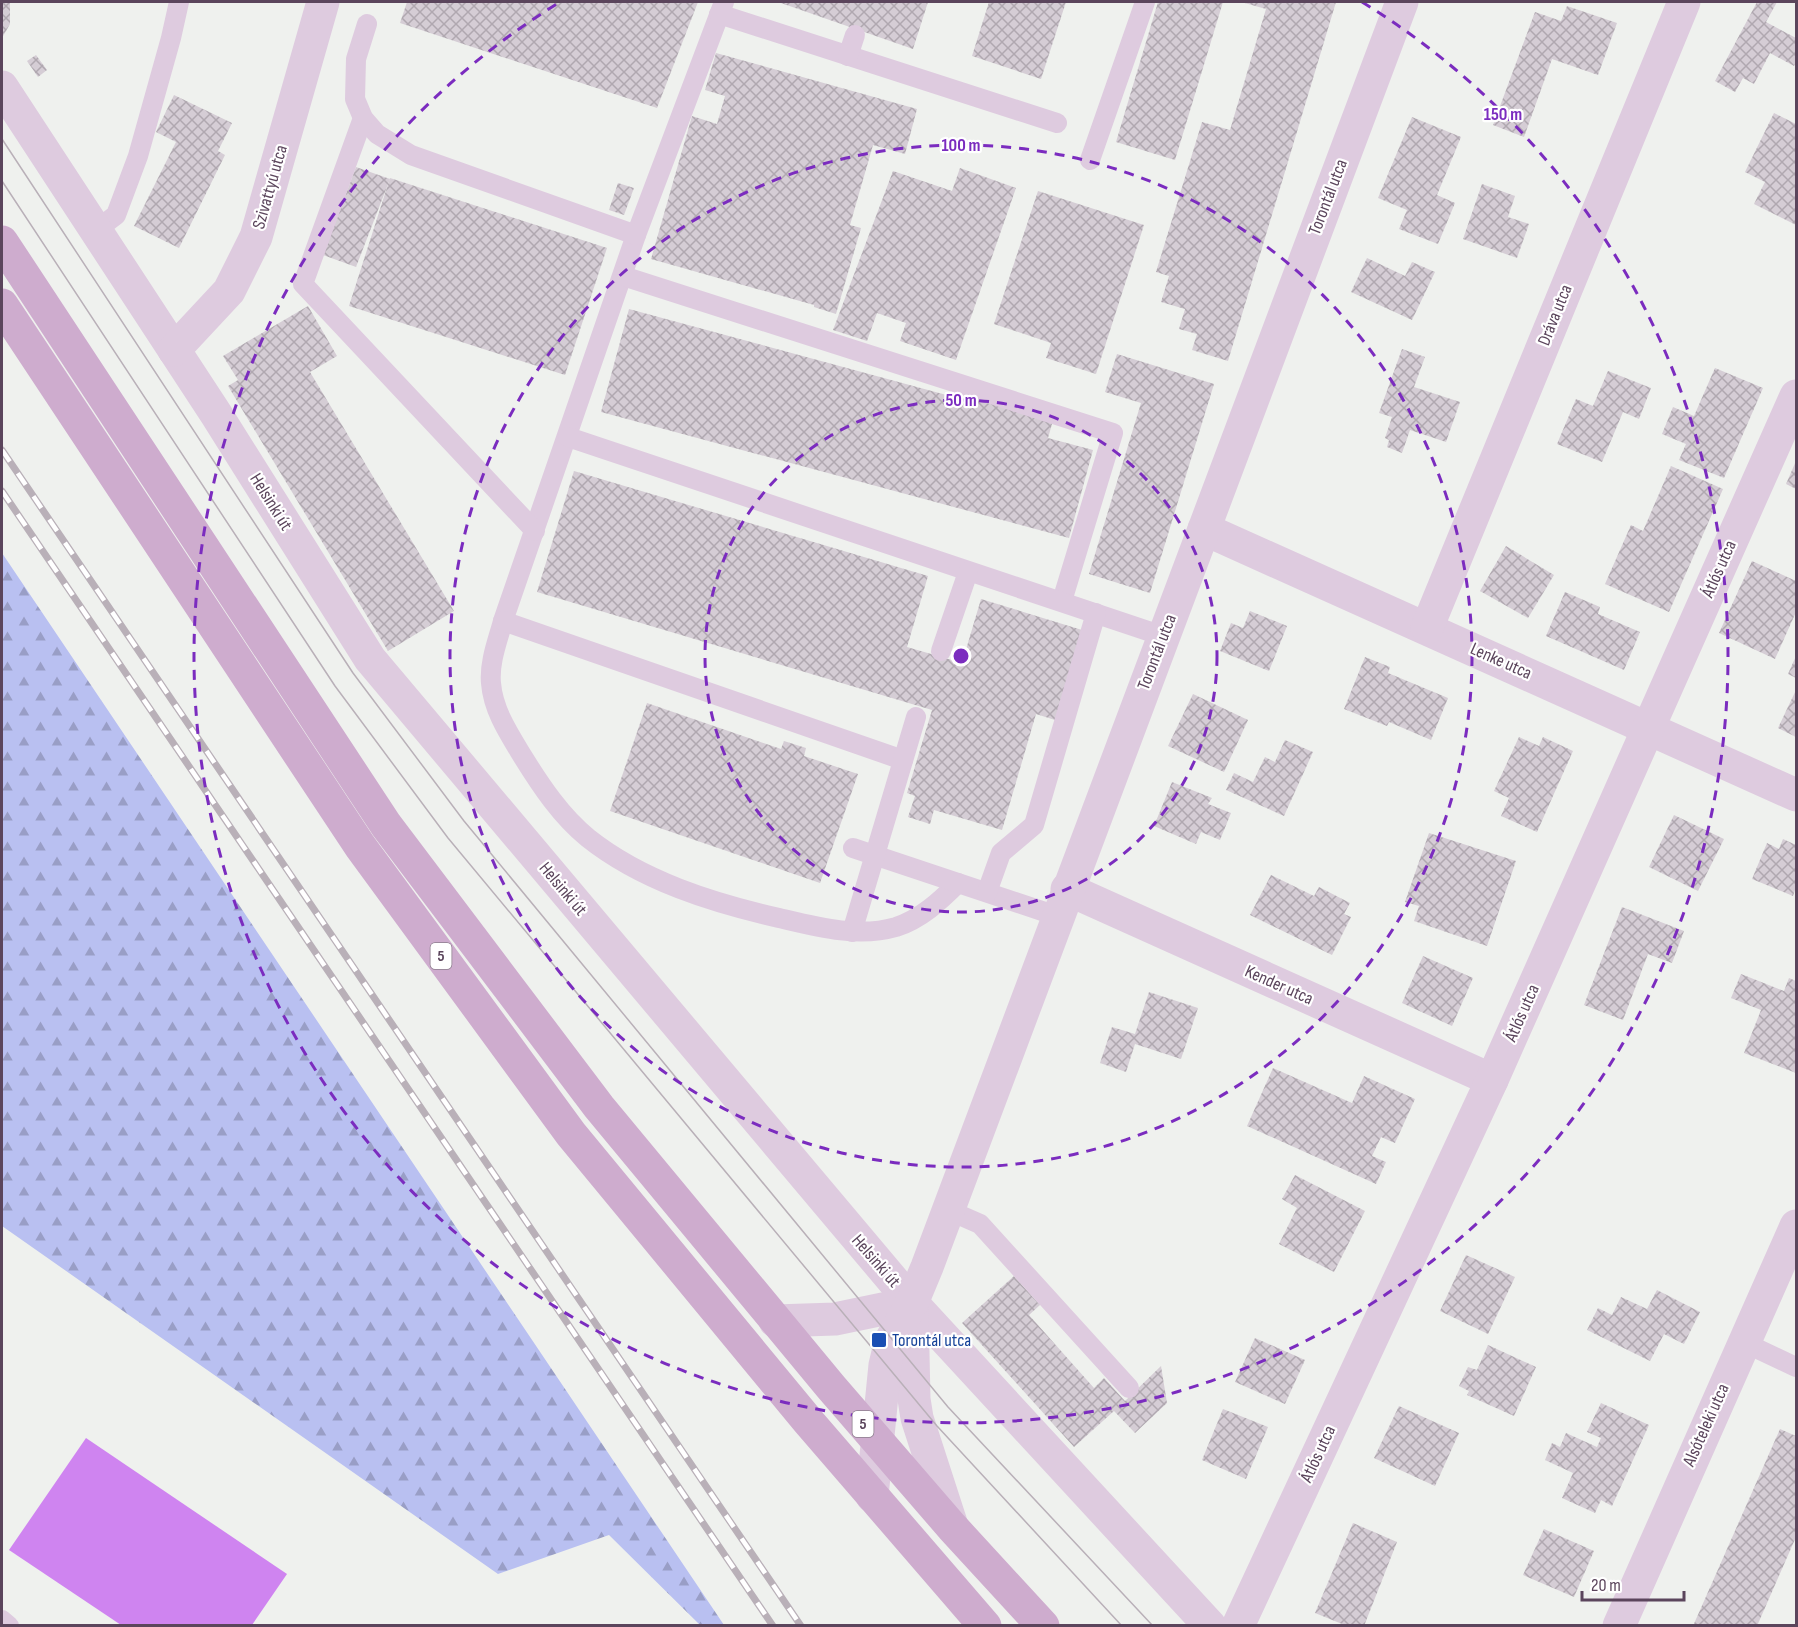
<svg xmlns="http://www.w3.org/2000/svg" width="1798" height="1627" font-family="'Sofia Sans Condensed',sans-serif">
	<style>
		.forest { fill: url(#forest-firs) }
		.water { fill: #cf84f0 }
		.building { fill: url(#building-cross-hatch) }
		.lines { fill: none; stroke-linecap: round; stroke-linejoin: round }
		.lane { stroke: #decbdf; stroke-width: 20 }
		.street { stroke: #decbdf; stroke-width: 33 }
		.primary { stroke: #ceacce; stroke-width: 33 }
		.tram { stroke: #b9b0b8; stroke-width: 1.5 }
		.rail-casing { stroke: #b9b0b8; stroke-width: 7 }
		.rail { stroke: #fff; stroke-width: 4.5; stroke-dasharray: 14; stroke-linecap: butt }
		.ring { fill: none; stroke: #7b2cbf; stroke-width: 3; stroke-dasharray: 10 8 }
		.transit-dot { fill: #1a4fb4; stroke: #fff; stroke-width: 2 }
		.labels { text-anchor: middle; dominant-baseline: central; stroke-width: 4.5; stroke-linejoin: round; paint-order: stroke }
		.shield { fill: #fff; stroke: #8c7d8d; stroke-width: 1.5 }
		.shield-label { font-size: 16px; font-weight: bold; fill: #5b455c }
		.street-label { font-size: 18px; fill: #5b455c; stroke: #fff }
		.transit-label { font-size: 18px; fill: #164399; stroke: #fff; text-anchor: start }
		.centre { fill: #7b2cbf; stroke: #fff; stroke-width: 3 }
		.ring-label { font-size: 18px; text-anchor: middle; font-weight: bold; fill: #7b2cbf; stroke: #fff; stroke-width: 4.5; stroke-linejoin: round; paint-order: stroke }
	</style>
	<defs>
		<pattern id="forest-firs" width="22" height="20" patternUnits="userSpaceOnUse" patternTransform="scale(1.5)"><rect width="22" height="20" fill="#b9c0f1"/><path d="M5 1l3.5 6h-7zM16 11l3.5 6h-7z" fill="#999ec6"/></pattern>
		<pattern id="building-cross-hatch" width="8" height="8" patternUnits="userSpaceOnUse" patternTransform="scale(1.5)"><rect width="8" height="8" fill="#d5cdd5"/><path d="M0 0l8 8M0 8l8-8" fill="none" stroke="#b0a8b0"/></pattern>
	</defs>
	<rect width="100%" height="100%" fill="#eff1ee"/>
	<path class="forest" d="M2,553L724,1625H700L609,1535L498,1574L2,1226Z"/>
	<path class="water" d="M86,1438L287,1574L252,1625H121L9,1550Z"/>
	<g class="building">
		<path d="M2,2H10V24L2,38Z"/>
		<path d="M407,2H698L657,108L400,23Z"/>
		<path d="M778,2H928L913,49Z"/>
		<path d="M989,2H1066L1041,79L972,56Z"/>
		<path d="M1158,2H1223L1175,160L1116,142Z"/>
		<path d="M1241,2H1336L1228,361L1192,350L1197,334L1179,329L1185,309L1161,302L1169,276L1156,272L1202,122L1230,130L1266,9Z"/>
		<path d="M1757,2H1777L1766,22L1796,38V62L1794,66L1770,53L1754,84L1743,78L1735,92L1715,81Z"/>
		<path d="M1567,6L1617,23L1598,75L1552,59L1524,137L1493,125L1535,12L1561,21Z"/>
		<path d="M716,53L917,109L905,154L873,145L850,225L861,228L836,314L814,307V305L651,259L692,116L717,124L725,96L705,90Z"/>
		<path d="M36,55L47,70L38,77L27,61Z"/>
		<path d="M174,95L232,123L218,151L225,155L179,248L134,226L176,142L156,132Z"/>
		<path d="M1774,113L1796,124V225L1754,204L1765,182L1745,172Z"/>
		<path d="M1412,117L1461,137L1437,195L1455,203L1438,244L1399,229L1407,210L1378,198Z"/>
		<path d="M356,167L390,179L356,267L323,255Z"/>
		<path d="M960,168L1016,188L956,360L900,341L906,323L877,313L867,341L833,330L893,171L952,191Z"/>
		<path d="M390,178L607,248L565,375L349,306Z"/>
		<path d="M618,183L634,188L624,215L609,210Z"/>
		<path d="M1482,184L1515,196L1508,217L1529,224L1517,258L1463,239Z"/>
		<path d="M1038,191L1144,225L1096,374L1046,358L1051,343L994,324Z"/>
		<path d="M1367,258L1405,276L1412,262L1435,272L1412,320L1351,292Z"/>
		<path d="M308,306L337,356L310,372L454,611L388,651L228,386L238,380L223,356Z"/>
		<path d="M629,309L976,403L978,397L1054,417L1048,438L1093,450L1069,538L601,412Z"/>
		<path d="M1402,349L1425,357L1414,387L1460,402L1446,442L1410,430L1402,453L1387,447L1389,440L1385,438L1392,417L1379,413Z"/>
		<path d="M1117,354L1214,384L1150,593L1089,574L1141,403L1105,392Z"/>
		<path d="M1715,368L1763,388L1724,478L1679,460L1686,444L1662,434L1673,407L1694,416Z"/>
		<path d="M1608,371L1651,388L1639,419L1623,412L1602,462L1557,444L1576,399L1593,406Z"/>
		<path d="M1796,461V489L1786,484Z"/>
		<path d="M1671,466L1723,489L1669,612L1605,584L1631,525L1643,531Z"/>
		<path d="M574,471L928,576L907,647L962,663L981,599L1082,630L1055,720L1036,714L1002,830L934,810L930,824L908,817L915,796L907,793L932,710L537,592Z"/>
		<path d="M1506,546L1554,575L1528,618L1480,591Z"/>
		<path d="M1752,561L1796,581V612L1775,659L1719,633Z"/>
		<path d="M1565,592L1600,607L1598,614L1640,632L1624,670L1546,636Z"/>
		<path d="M1250,611L1287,626L1269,671L1220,651L1231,623L1243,628Z"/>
		<path d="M1796,656V678L1788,674Z"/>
		<path d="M1365,657L1390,667L1388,673L1448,698L1431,740L1389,722L1387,726L1344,709Z"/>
		<path d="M1796,690V737L1778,728Z"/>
		<path d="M1193,694L1248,720L1224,772L1168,746Z"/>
		<path d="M647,703L781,749L784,741L806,748L804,756L858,774L820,883L610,811Z"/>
		<path d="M1519,737L1539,746L1543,737L1573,751L1537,832L1501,816L1509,798L1494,791Z"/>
		<path d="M1285,740L1313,752L1284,816L1226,790L1234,773L1253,782L1265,757L1275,762Z"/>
		<path d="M1172,782L1212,798L1208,804L1231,813L1220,840L1201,832L1196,844L1154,826Z"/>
		<path d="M1674,815L1724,839L1698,891L1649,867Z"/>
		<path d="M1429,833L1516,861L1487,946L1414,921L1419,906L1405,902Z"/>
		<path d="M1783,839L1796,845V887L1793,896L1752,879L1767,843L1779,849Z"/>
		<path d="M1271,875L1314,896L1319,887L1350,903L1344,914L1351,917L1332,955L1250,915Z"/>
		<path d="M1622,907L1684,931L1672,963L1648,954L1623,1020L1584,1005Z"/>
		<path d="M1423,956L1473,978L1452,1026L1402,1003Z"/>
		<path d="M1741,974L1784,991L1789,978L1796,981V1073L1744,1053L1761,1010L1731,998Z"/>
		<path d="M1149,992L1198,1008L1181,1059L1135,1044L1126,1072L1100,1063L1112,1027L1135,1034Z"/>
		<path d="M1273,1068L1352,1103L1364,1076L1415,1099L1395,1143L1381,1137L1372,1156L1386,1162L1376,1184L1247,1126Z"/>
		<path d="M1295,1175L1365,1211L1334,1272L1279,1244L1297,1208L1282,1199Z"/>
		<path d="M1466,1255L1515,1277L1488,1334L1440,1311Z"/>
		<path d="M1014,1276L1040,1305L1029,1315L1094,1388L1104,1378L1125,1401L1161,1366L1167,1403L1135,1433L1114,1411L1074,1447L962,1323Z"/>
		<path d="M1657,1290L1700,1312L1684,1344L1664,1334L1650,1361L1587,1330L1598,1308L1612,1315L1621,1297L1647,1309Z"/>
		<path d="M1255,1338L1305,1360L1285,1404L1235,1382Z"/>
		<path d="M1488,1345L1536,1367L1514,1416L1467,1395L1469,1391L1459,1386L1468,1367L1477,1370Z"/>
		<path d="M1601,1403L1649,1425L1612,1506L1601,1500L1595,1513L1562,1498L1573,1473L1545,1460L1552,1443L1560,1447L1566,1433L1597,1447L1601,1438L1587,1432Z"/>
		<path d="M1399,1406L1459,1433L1435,1486L1374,1458Z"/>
		<path d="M1223,1409L1268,1427L1246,1479L1202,1460Z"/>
		<path d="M1780,1429L1796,1436V1537L1757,1626H1693Z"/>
		<path d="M1353,1523L1397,1542L1364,1626H1347L1315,1613Z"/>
		<path d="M1544,1529L1594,1551L1574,1597L1523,1575Z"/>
	</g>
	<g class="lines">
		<g class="lane">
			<path d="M724,2L636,235L503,621C498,640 489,662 491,683C493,710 509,734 523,757C541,786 561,816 588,838C642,881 713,903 779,918C817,927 858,938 896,927C921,919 940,901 958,883"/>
			<path d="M719,14L1057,123"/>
			<path d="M367,24L356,59L355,99L363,118L377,134L411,155L636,235"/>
			<path d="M848,56L855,35"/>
			<path d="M363,118L303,284L535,531"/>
			<path d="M1090,160L1145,2"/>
			<path d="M95,231L116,215L138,156L171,38L179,2"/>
			<path d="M623,276L1113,433L1062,601"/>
			<path d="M568,437L1163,636"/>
			<path d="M503,621L903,760"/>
			<path d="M941,651L968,572"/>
			<path d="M853,848L1057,916"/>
			<path d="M987,892L1001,853L1034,825L1096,613"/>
			<path d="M852,932L916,717"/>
			<path d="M948,1210L980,1224L1129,1388"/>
			<path d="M1743,1342L1796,1367"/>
			<path d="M2,1620L9,1626"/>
		</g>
		<g class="street">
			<path d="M2,87L216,414L370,659L912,1303L1210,1626"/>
			<path d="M174,350L229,291L256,237L323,2"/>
			<path d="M1204,529L1796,795"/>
			<path d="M1427,628L1684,2"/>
			<path d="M1067,889L1492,1080"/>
			<path d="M912,1308L914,1399L917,1418L952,1526"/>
			<path d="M775,1321L835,1319L912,1303"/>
			<path d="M872,1496L885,1365L891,1340L912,1303L927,1267L1402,2"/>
			<path d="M1238,1626L1492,1080L1796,396"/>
			<path d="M1619,1626L1796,1226"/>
		</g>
		<g class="primary">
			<path d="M2,242L386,825L599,1107L831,1387L952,1527L1043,1626"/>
			<path d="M2,305L360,846L571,1134L808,1421L985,1626"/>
		</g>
		<g class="tram">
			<path d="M2,139L353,673L464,821L948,1407L1153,1626"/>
			<path d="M2,181L335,686L448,838L937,1426L1122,1626"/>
		</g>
		<defs>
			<g id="rail">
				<path d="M2,450L801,1626"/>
				<path d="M2,491L773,1626"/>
			</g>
		</defs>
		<use href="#rail" class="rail-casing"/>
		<use href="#rail" class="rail"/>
	</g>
	<g class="ring">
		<circle cx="961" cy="656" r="256"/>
		<circle cx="961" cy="656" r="511"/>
		<path d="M1362 2A767 767 0 1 1 560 2"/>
	</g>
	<rect class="transit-dot" x="871" y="1332" width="16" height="16" rx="3"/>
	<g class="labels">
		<g class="shield">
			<rect x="430.5" y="943" width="21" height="26" rx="4.5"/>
			<rect x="852.5" y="1411" width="21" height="26" rx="4.5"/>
		</g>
		<g class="shield-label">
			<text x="441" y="956">5</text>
			<text x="863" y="1424">5</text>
		</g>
		<g class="street-label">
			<text transform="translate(270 187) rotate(-74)">Szivattyú utca</text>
			<text transform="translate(1328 197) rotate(-69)">Torontál utca</text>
			<text transform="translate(1555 315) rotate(-68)">Dráva utca</text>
			<text transform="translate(271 502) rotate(58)">Helsinki út</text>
			<text transform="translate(1719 569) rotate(-66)">Átlós utca</text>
			<text transform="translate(1157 652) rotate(-69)">Torontál utca</text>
			<text transform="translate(1501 661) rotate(24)">Lenke utca</text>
			<text transform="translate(563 889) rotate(50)">Helsinki út</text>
			<text transform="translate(1279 985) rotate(24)">Kender utca</text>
			<text transform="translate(1522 1013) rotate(-66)">Átlós utca</text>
			<text transform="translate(876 1261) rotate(49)">Helsinki út</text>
			<text transform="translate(1706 1425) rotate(-66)">Alsóteleki utca</text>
			<text transform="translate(1318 1454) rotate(-65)">Átlós utca</text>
		</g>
		<g class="transit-label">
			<text x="892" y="1340">Torontál utca</text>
		</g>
	</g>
	<circle cx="961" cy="656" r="9" class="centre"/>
	<g class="ring-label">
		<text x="1503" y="120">150 m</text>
		<text x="961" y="151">100 m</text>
		<text x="961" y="406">50 m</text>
	</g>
	<rect width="1798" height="1627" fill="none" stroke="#5b455c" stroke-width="6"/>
	<path d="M1582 1591v9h102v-9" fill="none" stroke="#5b455c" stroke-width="3"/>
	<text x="1591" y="1591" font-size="18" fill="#5b455c" stroke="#ffffff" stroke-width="4.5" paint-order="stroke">20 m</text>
</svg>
